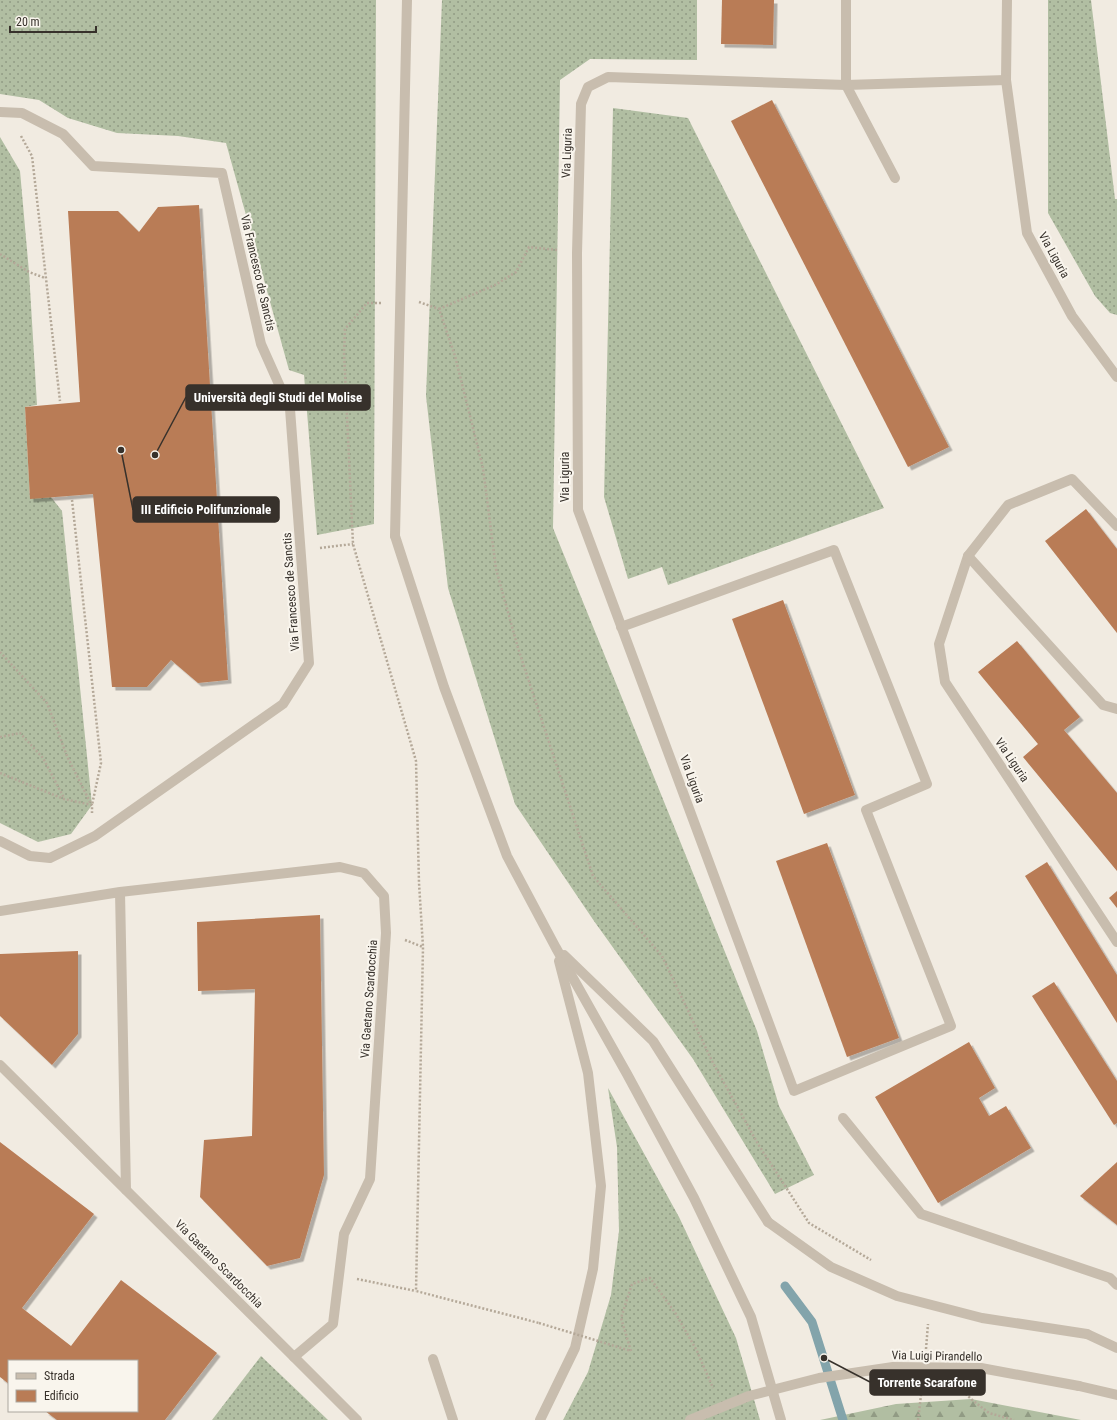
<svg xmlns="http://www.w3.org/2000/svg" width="1117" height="1420" font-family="'Roboto Condensed',sans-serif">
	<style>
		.grass { fill: url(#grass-dots) }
		.forest { fill: url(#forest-firs) }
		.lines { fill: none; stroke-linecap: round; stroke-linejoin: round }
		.stream { stroke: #83a4ab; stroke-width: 9 }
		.building { fill: #b97c56; filter: url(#shadow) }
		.path { stroke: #b4a898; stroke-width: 2.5; stroke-dasharray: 2 2; stroke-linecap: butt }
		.minor { stroke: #c8bdae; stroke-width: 10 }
		.path-bridge { stroke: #b4a898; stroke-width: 2.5; stroke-dasharray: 2 2; stroke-linecap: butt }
		.minor-bridge { stroke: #c8bdae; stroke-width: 10 }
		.labels { text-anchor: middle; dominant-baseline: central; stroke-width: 4; stroke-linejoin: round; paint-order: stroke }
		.street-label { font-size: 12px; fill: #37312b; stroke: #f9f5ed }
		.leader { fill: none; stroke: #37312b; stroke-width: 1.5 }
		.callout-dot { fill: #37312b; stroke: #f9f5ed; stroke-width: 1.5 }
		.callout { fill: #37312b; stroke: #37312b; stroke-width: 1.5 }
		.callout-label { font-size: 13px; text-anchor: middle; font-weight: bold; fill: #fff }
	</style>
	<defs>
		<pattern id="grass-dots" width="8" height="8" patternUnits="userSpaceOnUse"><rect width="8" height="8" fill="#b1bea2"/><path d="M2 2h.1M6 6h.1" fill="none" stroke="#919b84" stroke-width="1.8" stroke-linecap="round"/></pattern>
		<pattern id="forest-firs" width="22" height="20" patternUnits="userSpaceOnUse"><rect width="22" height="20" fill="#b1bea2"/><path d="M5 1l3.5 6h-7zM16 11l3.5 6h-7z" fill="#919b84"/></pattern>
		<filter id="shadow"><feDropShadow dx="3.5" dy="3.5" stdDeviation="0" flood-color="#0004"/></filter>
	</defs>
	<rect width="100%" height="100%" fill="#f1ebe1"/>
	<g class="grass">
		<path d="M0,0H376L374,524L317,535L304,375L289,370L226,143L178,136L117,133L68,118L39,100L0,94Z"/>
		<path d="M442,0H697V60L590,59L560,80L553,528L757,1031L779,1106L814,1175L775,1194L693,1059L594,921L515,804L448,588L426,396Z"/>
		<path d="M1048,0H1091L1115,199H1117V315L1110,313L1095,296L1048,213Z"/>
		<path d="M613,108L688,118L884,508L668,585L662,567L628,579L604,497Z"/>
		<path d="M0,137L20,171L29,272L37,405L25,407L30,498L51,497L62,511L92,805L71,834L38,842L0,823Z"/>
		<path d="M608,1088L679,1217L736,1338L760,1420H563L588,1372L611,1295L619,1231L617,1147Z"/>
		<path d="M261,1356L328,1420H212Z"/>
	</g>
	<path class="forest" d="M971,1399L1081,1420H820L896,1404Z"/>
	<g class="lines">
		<path class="stream" d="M785,1286L812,1322L843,1420"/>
	</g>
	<g class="building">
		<path d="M722,0H774L773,45L721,44Z"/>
		<path d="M772,100L949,447L908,467L731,121Z"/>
		<path d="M199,205L228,680L198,683L171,660L147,687H112L93,494L30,499L25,407L80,402L68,211H118L139,232L158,207Z"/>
		<path d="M1086,509L1117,549V633L1045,541Z"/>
		<path d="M783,600L855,795L804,814L732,619Z"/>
		<path d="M1017,641L1080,717L1064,730L1117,793V871L1023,757L1038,744L978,672Z"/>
		<path d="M827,843L899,1038L847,1057L776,861Z"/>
		<path d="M1047,862L1117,975V1023L1025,876Z"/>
		<path d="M1117,891V908L1109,898Z"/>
		<path d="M320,915L324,1175L300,1258L267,1266L200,1197L204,1140L252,1136L255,989L198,991L197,922Z"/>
		<path d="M78,951V1034L52,1065L0,1016V954Z"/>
		<path d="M1054,982L1117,1081V1123L1114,1125L1032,996Z"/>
		<path d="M969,1042L995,1088L979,1098L989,1116L1006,1106L1031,1148L938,1203L875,1097Z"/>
		<path d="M0,1142L94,1214L22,1308L71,1346L121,1280L217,1353L165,1420H57L45,1411H137V1361H9V1384L0,1377Z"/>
		<path d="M1117,1162V1225L1080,1196Z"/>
	</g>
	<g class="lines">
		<g class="path">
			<path d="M21,136L32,156L60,401"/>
			<path d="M0,254L29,272L45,278"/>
			<path d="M419,302L439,309L455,356L483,468L496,569L518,648L593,876L662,956L713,1063L758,1144L809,1223L871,1260"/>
			<path d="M381,303H367L345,329L344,352L353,544L416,761L419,883L423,947L416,1291L539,1323"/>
			<path d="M439,309L495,285L516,272L529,247L557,250"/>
			<path d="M72,500L101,763L92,805"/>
			<path d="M320,548L353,544"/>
			<path d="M0,652L47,703L67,756L91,804"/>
			<path d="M0,737L20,733L43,758L64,798"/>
			<path d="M0,773L64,799L92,805V813"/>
			<path d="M405,940L423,947"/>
			<path d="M357,1279L416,1291"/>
			<path d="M926,1349L928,1324"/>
			<path d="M631,1351L621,1318L632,1284L650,1278L676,1314L697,1351L713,1388"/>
			<path d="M960,1388L971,1399L989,1413L1014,1420"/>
			<path d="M918,1420L922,1387"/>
		</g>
		<g class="minor">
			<path d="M846,0V85L895,178"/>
			<path d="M1007,0L1006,80L1027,233L1072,316L1117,377"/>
			<path d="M0,112L22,113L63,134L93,166L222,173L261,344L290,409L309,663L283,704L95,836L50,858L30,856L0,841"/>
			<path d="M1117,526L1072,479L1008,505L968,556L939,644L945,682L1117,942"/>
			<path d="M395,536L444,687L507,856L556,948L627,1074L694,1198L751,1317L781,1420"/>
			<path d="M968,556L1103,705L1117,709"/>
			<path d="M621,627L834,550L927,784L866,810L951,1026L794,1091L578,510L577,253L581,104L588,87L608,77L846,85L1006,80"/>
			<path d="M0,911L120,892L340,867L364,873L384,896L386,933L370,1179L344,1234L333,1324L294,1357L126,1190L120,892"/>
			<path d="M564,955L653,1041L768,1222"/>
			<path d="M0,1065L126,1190"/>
			<path d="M843,1118L921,1214L1110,1278L1117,1285"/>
			<path d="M1087,1334L1117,1348"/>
			<path d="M294,1357L357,1420"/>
			<path d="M433,1359L453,1420"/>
			<path d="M1079,1386L1117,1395"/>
			<path d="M540,1420L575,1348L593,1269L601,1186L588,1073L559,961"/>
		</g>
		<path class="path-bridge" d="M539,1323L631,1351"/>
		<g class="minor-bridge">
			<path d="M395,536L407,0"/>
			<path d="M768,1222L831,1267L897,1296L982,1318L1087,1334"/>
			<path d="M690,1420L749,1396L819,1378L893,1367L981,1368L1079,1386"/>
		</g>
	</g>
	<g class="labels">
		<g class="street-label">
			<text transform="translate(567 153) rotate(-88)">Via Liguria</text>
			<text transform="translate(1054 255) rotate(61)">Via Liguria</text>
			<text transform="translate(258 273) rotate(77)">Via Francesco de Sanctis</text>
			<text transform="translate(565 477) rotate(-90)">Via Liguria</text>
			<text transform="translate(291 592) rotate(-94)">Via Francesco de Sanctis</text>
			<text transform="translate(1012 760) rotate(56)">Via Liguria</text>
			<text transform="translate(692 779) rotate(70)">Via Liguria</text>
			<text transform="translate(369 999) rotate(-86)">Via Gaetano Scardocchia</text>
			<text transform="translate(219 1264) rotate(45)">Via Gaetano Scardocchia</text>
			<text transform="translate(937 1356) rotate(1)">Via Luigi Pirandello</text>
		</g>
	</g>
	<path class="leader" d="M155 455L186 397M121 450L133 510M824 1358L870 1382"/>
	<g class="callout-dot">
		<circle cx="155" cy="455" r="4"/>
		<circle cx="121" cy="450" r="4"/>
		<circle cx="824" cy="1358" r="4"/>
	</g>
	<g class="callout">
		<rect x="186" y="385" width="184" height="25" rx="4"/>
		<rect x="133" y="497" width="146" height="25" rx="4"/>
		<rect x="870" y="1370" width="115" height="25" rx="4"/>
	</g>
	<g class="callout-label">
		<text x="278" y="402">Università degli Studi del Molise</text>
		<text x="206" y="514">III Edificio Polifunzionale</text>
		<text x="927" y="1387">Torrente Scarafone</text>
	</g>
	<rect x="8" y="1360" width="130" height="52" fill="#f9f5ed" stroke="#aba79f"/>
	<rect x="16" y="1373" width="20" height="6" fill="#c8bdae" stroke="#aba79f"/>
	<text x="44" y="1380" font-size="12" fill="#37312b">Strada</text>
	<rect x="16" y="1390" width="20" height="12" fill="#b97c56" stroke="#aba79f"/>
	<text x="44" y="1400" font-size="12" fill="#37312b">Edificio</text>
	<path d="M10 26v6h86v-6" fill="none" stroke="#37312b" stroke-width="2"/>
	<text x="16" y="26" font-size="12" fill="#37312b" stroke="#f9f5ed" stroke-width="3" paint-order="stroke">20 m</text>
</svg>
